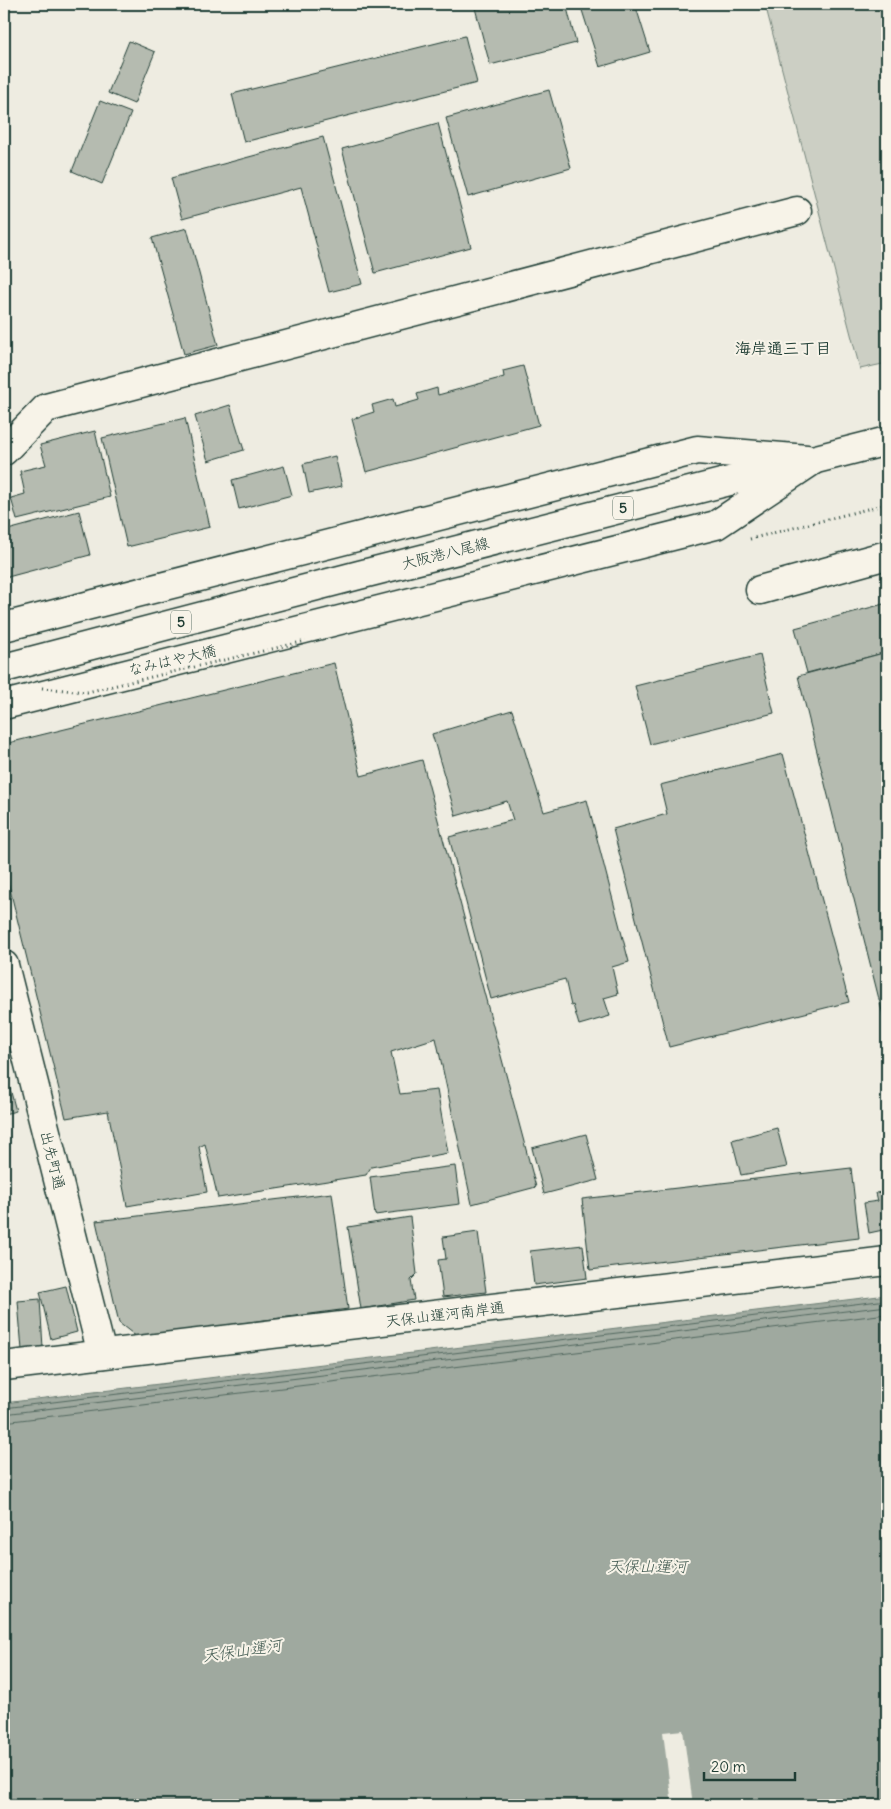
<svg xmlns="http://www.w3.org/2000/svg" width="891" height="1809" font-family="Delius,'Klee One',sans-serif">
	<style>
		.green { fill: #cccfc4; stroke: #76867c }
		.water { fill: #9fa99f; stroke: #6c7e74 }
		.pier { fill: #eeece1 }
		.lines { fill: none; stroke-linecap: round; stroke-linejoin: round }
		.shore { stroke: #52685f; stroke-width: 1 }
		.building { fill: #b5bbb0; stroke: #1f3d34 }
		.minor-casing { stroke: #1f3d34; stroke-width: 31 }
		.major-casing { stroke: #1f3d34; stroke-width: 31 }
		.path { stroke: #1f3d34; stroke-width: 3; stroke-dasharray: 1 4; stroke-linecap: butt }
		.minor { stroke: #f7f3e8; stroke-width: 28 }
		.major { stroke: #f7f3e8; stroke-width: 28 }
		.path-bridge { stroke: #1f3d34; stroke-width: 3; stroke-dasharray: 1 4; stroke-linecap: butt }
		.labels { text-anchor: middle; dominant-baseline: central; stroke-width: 4; stroke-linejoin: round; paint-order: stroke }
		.shield { fill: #f7f3e8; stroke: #60746a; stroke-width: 1 }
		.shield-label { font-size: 14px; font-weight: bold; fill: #1f3d34 }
		.street-label { font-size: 15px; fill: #1f3d34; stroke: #f7f3e8 }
		.neighbourhood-label { font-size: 16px; font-weight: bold; fill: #1f3d34; stroke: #f7f3e8 }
		.water-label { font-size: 16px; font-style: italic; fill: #3f584f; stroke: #f7f3e8 }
	</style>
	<rect width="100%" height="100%" fill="#eeece1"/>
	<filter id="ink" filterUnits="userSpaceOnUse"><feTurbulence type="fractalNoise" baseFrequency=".02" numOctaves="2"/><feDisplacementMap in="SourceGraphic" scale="10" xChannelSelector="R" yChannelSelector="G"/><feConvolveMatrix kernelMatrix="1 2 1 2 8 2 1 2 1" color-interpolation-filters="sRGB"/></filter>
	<g filter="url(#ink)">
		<path class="green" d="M765,4H887V363L860,369Z"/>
		<path class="water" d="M887,1295V1805H4V1403Z"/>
		<path class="pier" d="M683,1730L693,1805H672L663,1732Z"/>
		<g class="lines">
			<g class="shore">
				<path d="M4,1408L887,1300"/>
				<path d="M4,1414L887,1306"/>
				<path d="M4,1422L887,1314"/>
			</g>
		</g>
		<g class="building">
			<path d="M474,4H566L576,43L490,65Z"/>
			<path d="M580,4H635L650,52L600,67Z"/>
			<path d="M465,36L477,83L244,142L232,94Z"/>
			<path d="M129,41L155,52L134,104L108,93Z"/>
			<path d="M549,90L571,168L468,197L446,118Z"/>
			<path d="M100,101L131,113L102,184L72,171Z"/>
			<path d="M438,123L471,247L375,273L342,149Z"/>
			<path d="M323,137L362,284L329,292L301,187L182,219L171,178Z"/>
			<path d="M187,228L218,345L184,354L152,238Z"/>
			<path d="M4,297L8,313L4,314Z"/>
			<path d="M523,366L539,425L366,472L352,419L374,412L372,405L393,399L395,407L419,400L417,394L437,388L438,395L504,377L503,371Z"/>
			<path d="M230,405L244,450L208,461L195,416Z"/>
			<path d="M185,418L210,527L127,547L102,438Z"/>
			<path d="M95,431L110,497L17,520L11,498L25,494L20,471L46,465L40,445Z"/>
			<path d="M335,456L342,486L309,493L303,464Z"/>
			<path d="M284,466L292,495L239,509L232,480Z"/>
			<path d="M79,511L90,555L4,578V531Z"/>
			<path d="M887,603V652L807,673L795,628Z"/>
			<path d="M887,652V1031L798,676Z"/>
			<path d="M760,655L774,713L650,744L635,686Z"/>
			<path d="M334,663L361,776L422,760L536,1187L472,1204L436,1038L391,1052L400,1094L437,1090L448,1153L371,1167L366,1175L218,1198L205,1144L199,1147L207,1192L127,1206L108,1111L66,1118L4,865V744Z"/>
			<path d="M512,710L544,812L587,800L629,962L612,967L618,994L604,998L610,1016L579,1025L573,1005L571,1006L565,979L491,999L449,837L513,820L507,801L456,816L432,734Z"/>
			<path d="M783,754L849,1002L669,1047L613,829L667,814L660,785Z"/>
			<path d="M4,1066L16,1111L4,1114Z"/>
			<path d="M777,1128L787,1167L741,1175L732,1140Z"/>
			<path d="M586,1134L598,1180L544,1194L532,1148Z"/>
			<path d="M455,1166L460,1204L375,1215L370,1177Z"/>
			<path d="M851,1168L859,1238L590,1270L582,1199Z"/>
			<path d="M887,1191V1241L886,1242L883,1230L869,1233L864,1203L878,1201L876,1193Z"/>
			<path d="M332,1193L348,1309L137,1337L119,1323L96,1221Z"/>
			<path d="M410,1217L417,1274L411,1280L414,1300L361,1309L348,1227Z"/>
			<path d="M478,1232L486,1292L443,1297L438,1260L446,1259L443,1237Z"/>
			<path d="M583,1245L587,1278L534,1285L530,1251Z"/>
			<path d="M66,1286L77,1332L51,1339L40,1292Z"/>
			<path d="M40,1299L43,1348L22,1350L18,1301Z"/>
		</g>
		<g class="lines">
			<defs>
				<g id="minor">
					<path d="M4,451L46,408L797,211"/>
					<path d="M760,590L887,555"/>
					<path d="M4,627L697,450L807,459"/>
					<path d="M4,705L716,525L812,461"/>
					<path d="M4,965L102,1354"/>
					<path d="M4,1366L887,1261"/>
				</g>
				<path id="major" d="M4,668L359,575L887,441"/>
			</defs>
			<use href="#minor" class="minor-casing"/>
			<use href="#major" class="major-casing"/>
			<path class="path" d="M750,539L887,504"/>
			<use href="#minor" class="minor"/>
			<use href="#major" class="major"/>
			<path class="path-bridge" d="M42,688L87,692L306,641"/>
		</g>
	</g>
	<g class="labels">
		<g class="shield">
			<rect x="613" y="496.5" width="20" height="23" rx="4"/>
			<rect x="171" y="610.5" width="20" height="23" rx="4"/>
		</g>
		<g class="shield-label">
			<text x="623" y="508">5</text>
			<text x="181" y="622">5</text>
		</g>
		<g class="street-label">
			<text transform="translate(445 553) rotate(-14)">大阪港八尾線</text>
			<text transform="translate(172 660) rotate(-13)">なみはや大橋</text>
			<text transform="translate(53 1160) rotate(76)">出先町通</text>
			<text transform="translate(445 1314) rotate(-7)">天保山運河南岸通</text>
		</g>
		<g class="neighbourhood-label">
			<text x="783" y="348">海岸通三丁目</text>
		</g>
		<g class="water-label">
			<text x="647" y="1566">天保山運河</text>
			<text transform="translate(242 1650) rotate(-8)">天保山運河</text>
		</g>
	</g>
	<rect width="891" height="1809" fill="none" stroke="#f7f3e8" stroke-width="20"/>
	<rect x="10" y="10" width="871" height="1789" fill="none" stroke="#1f3d34" stroke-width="2" filter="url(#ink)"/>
	<path d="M704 1772v8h91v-8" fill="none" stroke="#1f3d34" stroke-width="2.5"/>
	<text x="711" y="1772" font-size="15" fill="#1f3d34" stroke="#f7f3e8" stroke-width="4" paint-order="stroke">20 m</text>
</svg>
